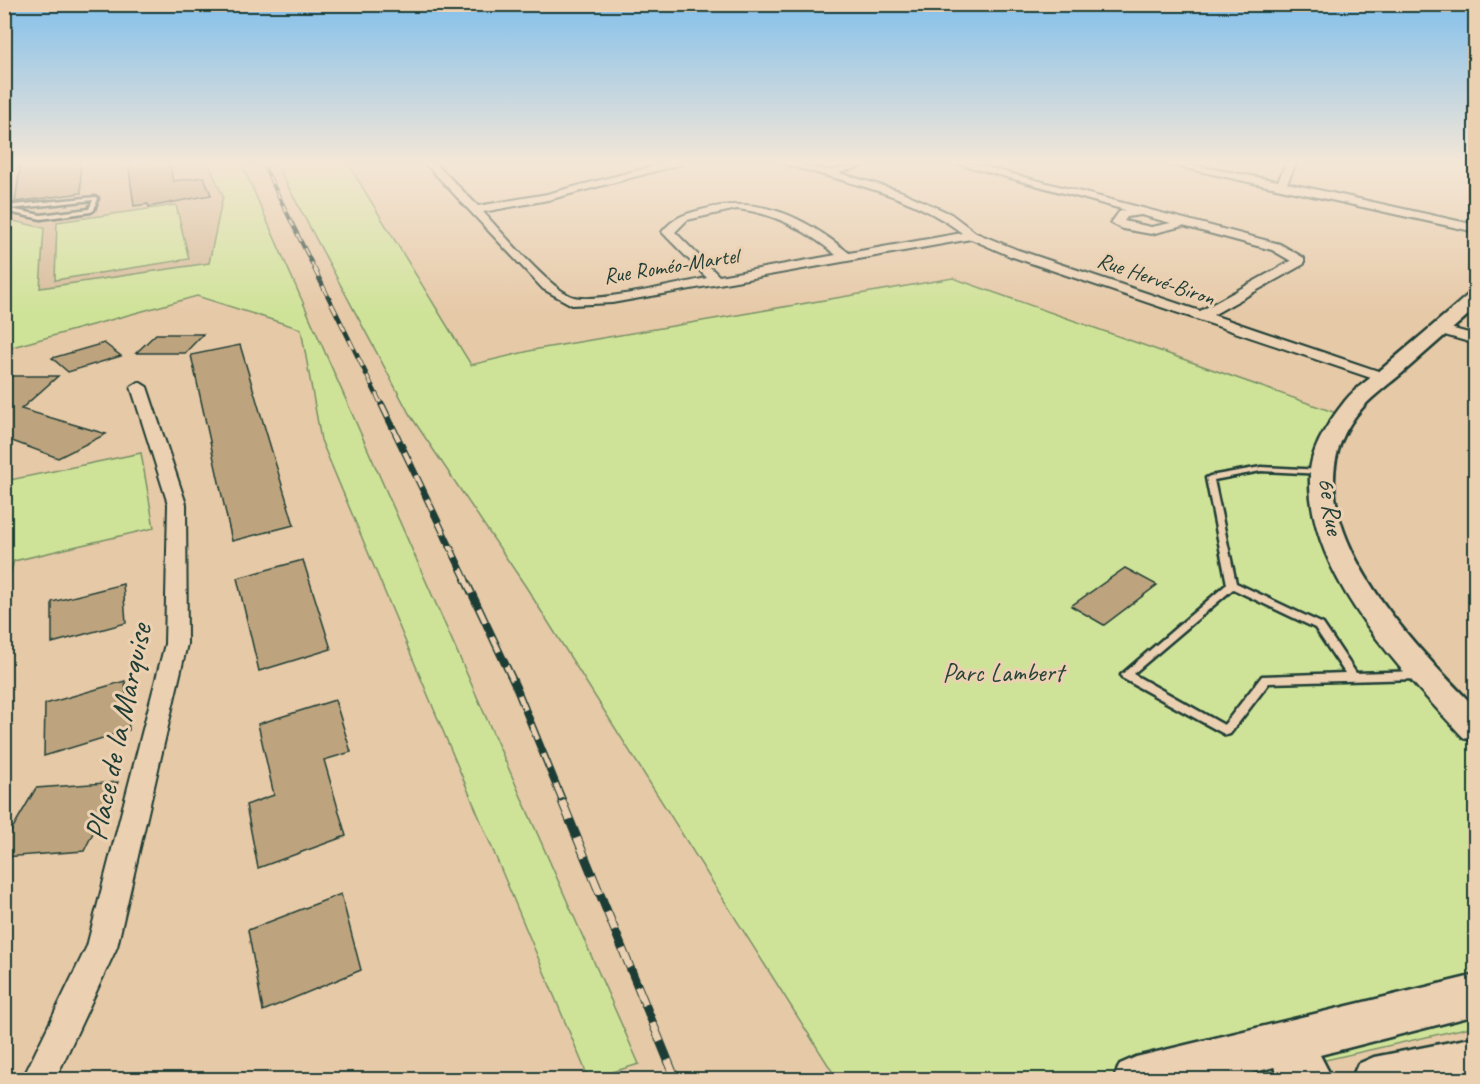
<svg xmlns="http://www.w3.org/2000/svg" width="1480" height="1084" font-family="Caveat,sans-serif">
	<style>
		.built { fill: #d6bb99 }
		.green { fill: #cfe398; stroke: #779066; stroke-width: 1.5 }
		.building { fill: #bda47f; stroke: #1f3d34; stroke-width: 1.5 }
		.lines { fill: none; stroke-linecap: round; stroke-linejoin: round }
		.lane-casing { stroke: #1f3d34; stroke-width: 5 }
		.street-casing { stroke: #1f3d34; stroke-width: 4 }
		.secondary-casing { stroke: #1f3d34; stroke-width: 5 }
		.lane { fill: #ebd0b2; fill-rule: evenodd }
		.street { fill: #ebd0b2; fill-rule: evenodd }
		.secondary { fill: #ebd0b2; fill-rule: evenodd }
		.rail-far4-casing { stroke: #1f3d34; stroke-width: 4 }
		.rail-far3-casing { stroke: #1f3d34; stroke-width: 4.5 }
		.rail-far2-casing { stroke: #1f3d34; stroke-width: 7 }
		.rail-far1-casing { stroke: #1f3d34; stroke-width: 8 }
		.rail-casing { stroke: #1f3d34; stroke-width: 9 }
		.rail-far4 { stroke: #ebd0b2; stroke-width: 2; stroke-dasharray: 8; stroke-linecap: butt }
		.rail-far3 { stroke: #ebd0b2; stroke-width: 3; stroke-dasharray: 10; stroke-linecap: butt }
		.rail-far2 { stroke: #ebd0b2; stroke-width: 4.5; stroke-dasharray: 13; stroke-linecap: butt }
		.rail-far1 { stroke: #ebd0b2; stroke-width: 5; stroke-dasharray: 16; stroke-linecap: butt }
		.rail { stroke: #ebd0b2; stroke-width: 7; stroke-dasharray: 20; stroke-linecap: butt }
		.labels { text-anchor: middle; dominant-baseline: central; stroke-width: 6; stroke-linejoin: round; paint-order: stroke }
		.far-street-label { font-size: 22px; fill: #1f3d34; stroke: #ebd0b2 }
		.street-label { font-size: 26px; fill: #1f3d34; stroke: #ebd0b2 }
		.park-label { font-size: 26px; fill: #284539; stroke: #ebd0b2 }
		.near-street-label { font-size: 32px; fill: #1f3d34; stroke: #ebd0b2 }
	</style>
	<rect width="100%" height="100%" fill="#e6c9a7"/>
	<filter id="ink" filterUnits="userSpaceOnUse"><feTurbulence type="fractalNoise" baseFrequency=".0167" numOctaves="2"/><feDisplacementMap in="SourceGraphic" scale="12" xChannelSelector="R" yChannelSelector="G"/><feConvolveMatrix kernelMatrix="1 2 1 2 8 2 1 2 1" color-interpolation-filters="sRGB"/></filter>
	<g filter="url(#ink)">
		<path class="built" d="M5,162H208L223,196L210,263L39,288L44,228L5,219Z"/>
		<g class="green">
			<path d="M208,162H241L639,1064L589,1079L321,440L301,329L197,296L5,349V219L44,228L40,288L209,263L223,196Z"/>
			<path d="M275,162H347L471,365L538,349L953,278L1336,413L1314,474L1341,563L1475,705V1026L1242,1079H837L526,587L410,415Z"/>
			<path d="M176,205L189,259L55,280L57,222Z"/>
			<path d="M141,453L154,528L14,561L5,590V481Z"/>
		</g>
		<g class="building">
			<path d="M21,162H80L81,193L15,202Z"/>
			<path d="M128,162H169L173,181L204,177L211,195L149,207L148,204L134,206Z"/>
			<path d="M156,334H203L185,353H136Z"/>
			<path d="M104,343L121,356L68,372L52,358Z"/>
			<path d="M240,345L294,525L232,541L191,355Z"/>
			<path d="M11,376H58L21,409L106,434L58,458L4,438V381Z"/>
			<path d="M303,560L331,649L259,671L237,578Z"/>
			<path d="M1125,568L1157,585L1104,625L1071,606Z"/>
			<path d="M123,584L126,623L52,643V602Z"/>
			<path d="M125,681L129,730L44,756L45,704Z"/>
			<path d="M335,700L351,752L324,760L346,836L258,868L246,805L274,795L258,724Z"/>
			<path d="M118,782L84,851L4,857V843L36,788Z"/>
			<path d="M341,894L361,970L263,1011L248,930Z"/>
		</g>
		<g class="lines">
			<defs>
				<g id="lane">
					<path d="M96,197L98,198L94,210L91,212L41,219L4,211V206ZM93,200L89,209L41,215L10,209Z"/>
					<path d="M1261,467L1322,470L1326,472L1322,474L1261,471L1214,480L1236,583L1323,624L1356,673L1419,671L1423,672L1424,675L1423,678L1419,679L1269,683L1230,734L1226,735L1122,678L1121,675L1227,584L1206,478L1210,476ZM1233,589L1315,628L1345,673L1262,676L1224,725L1133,674Z"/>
				</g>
				<g id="street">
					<path d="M424,162H434L478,206L547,194L669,162H684L682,164L548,200L483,212C502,232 550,290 574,297C596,303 681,283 707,278L662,232C673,218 684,214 701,210C760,194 804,217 849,253L962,233C911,194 845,182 785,164L783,162C799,162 811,168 826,170C841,171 858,162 874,162L839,173L900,191L951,214L976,233L1018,250L1200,311L1291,261L1272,250L1183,226L1151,234L1123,229L1111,223L1119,212L1125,210L952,162H967L1280,244L1304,258V264L1213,315L1387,374L1390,377L1387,380H1377L1010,256L971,239L612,303L572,305L543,289ZM737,209C775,213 807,231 836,255L719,276L675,232L687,220ZM1141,215L1171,223L1151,227L1124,221L1127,217Z"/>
					<path d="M1158,162H1176L1278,181L1287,162H1297L1287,183L1476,225V232Z"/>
					<path d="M1439,325L1476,335V344L1434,332L1432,329Z"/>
					<path d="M139,382L147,387L186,504L187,644L117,947L55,1080H22L87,946L165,644L168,504L131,387Z"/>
				</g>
				<g id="secondary">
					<path d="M1476,293V308C1451,330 1426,352 1401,374C1388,385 1374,395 1363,407C1275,504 1409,641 1476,708V741L1464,738C1400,668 1306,575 1310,473C1311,448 1330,420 1345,401C1355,388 1371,378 1383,368C1412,343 1441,319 1469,294Z"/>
					<path d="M1476,975V1015L1320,1055L1333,1080H1283L1274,1067L1226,1080H1113L1120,1064L1136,1057Z"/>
					<path d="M1476,1037V1080H1351L1358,1064L1374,1057Z"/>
				</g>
			</defs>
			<use href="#lane" class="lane-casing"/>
			<use href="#street" class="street-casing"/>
			<use href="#secondary" class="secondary-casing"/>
			<use href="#lane" class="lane"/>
			<use href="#street" class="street"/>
			<use href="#secondary" class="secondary"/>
			<defs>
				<path id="rail-far4" d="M262,162L315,270"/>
				<path id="rail-far3" d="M314,268L382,406"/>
				<path id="rail-far2" d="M382,405L466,580"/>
				<path id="rail-far1" d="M465,579L516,687L563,802"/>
				<path id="rail" d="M562,801L676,1080"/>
			</defs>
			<use href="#rail-far4" class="rail-far4-casing"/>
			<use href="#rail-far3" class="rail-far3-casing"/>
			<use href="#rail-far2" class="rail-far2-casing"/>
			<use href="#rail-far1" class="rail-far1-casing"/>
			<use href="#rail" class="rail-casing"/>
			<use href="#rail-far4" class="rail-far4"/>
			<use href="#rail-far3" class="rail-far3"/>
			<use href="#rail-far2" class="rail-far2"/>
			<use href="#rail-far1" class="rail-far1"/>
			<use href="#rail" class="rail"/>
		</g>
	</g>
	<linearGradient id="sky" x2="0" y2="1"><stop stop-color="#84c0eb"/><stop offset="0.52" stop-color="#f4e7d7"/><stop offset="1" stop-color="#f4e7d7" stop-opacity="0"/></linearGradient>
	<rect width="1480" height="313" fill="url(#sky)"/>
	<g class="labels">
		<g class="far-street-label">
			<text transform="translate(671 266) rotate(-9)">Rue Roméo-Martel</text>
			<text transform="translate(1156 279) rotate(19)">Rue Hervé-Biron</text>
		</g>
		<g class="street-label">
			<text transform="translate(1331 506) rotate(81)">6e Rue</text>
		</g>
		<g class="park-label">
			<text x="1003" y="672">Parc Lambert</text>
		</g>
		<g class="near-street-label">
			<text transform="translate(118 732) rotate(-78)">Place de la Marquise</text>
		</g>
	</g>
	<rect width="1480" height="1084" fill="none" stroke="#ebd0b2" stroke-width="24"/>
	<rect x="12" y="12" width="1456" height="1060" fill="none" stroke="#1f3d34" stroke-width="2" filter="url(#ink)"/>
</svg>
